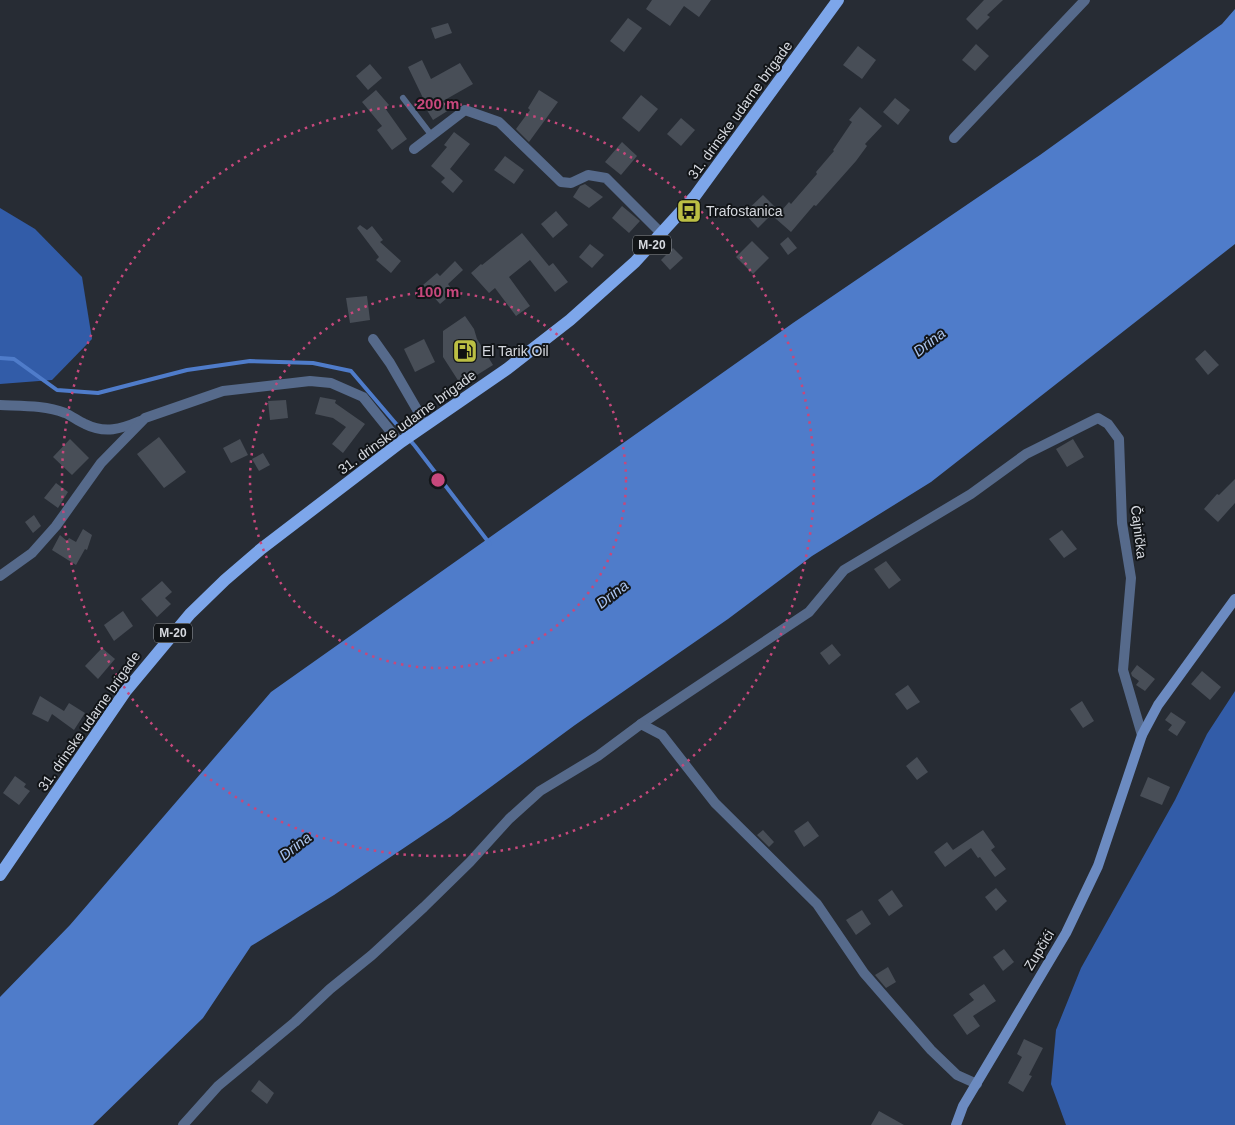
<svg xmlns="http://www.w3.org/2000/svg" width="1235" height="1125" font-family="Arial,sans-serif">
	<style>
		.forest { fill: #325ca8 }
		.water { fill: #4f7cca }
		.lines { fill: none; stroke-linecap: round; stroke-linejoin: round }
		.stream { stroke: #4f7cca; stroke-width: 4 }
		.building { fill: #484e57 }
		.service { stroke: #566a8b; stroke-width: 6 }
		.minor { stroke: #566a8b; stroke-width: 10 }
		.secondary { stroke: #6c8bc1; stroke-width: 10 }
		.primary { stroke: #7da6ea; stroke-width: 12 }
		.ring { fill: none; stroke: #c7487c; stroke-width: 2.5; stroke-dasharray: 2.5 5 }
		.labels { text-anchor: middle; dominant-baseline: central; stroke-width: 4; stroke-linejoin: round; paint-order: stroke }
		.shield { fill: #121518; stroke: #9b9ea3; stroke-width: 1 }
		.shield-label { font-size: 12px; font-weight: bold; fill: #d6d9df }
		.street-label { font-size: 14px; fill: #d6d9df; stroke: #121518 }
		.poi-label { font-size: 14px; fill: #d6d9df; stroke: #121518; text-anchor: start }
		.water-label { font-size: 15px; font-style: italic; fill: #aac3ec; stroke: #121518 }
		.centre { fill: #c7487c; stroke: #121518; stroke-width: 2.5 }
		.ring-label { font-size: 15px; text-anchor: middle; font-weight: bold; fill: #c7487c; stroke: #121518; stroke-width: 4; stroke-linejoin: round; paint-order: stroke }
	</style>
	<rect width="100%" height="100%" fill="#272c34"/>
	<g class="forest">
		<path d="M0,208L35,229L82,277L92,339L52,380L0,384Z"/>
		<path d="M1235,691V1125H1066L1051,1084L1056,1030L1081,968L1175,800L1207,734Z"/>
	</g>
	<path class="water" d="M1235,9V244L931,482L812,556L728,619L575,725L450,817L334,895L251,946L203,1018L93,1125H0V997L70,925L271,692L793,323L1040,155L1222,24Z"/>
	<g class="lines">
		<path class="stream" d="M0,358L14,359L57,390L98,393L187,370L250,361L313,363L351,371L415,446L490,544"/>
	</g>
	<g class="building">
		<path d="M652,0H711L699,17L684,6L670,26L646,9Z"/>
		<path d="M984,0H1003L987,15L990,17L977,30L966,19Z"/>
		<path d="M628,18L642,28L624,52L610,41Z"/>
		<path d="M448,23L452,33L435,39L431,28Z"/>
		<path d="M976,44L989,56L975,71L962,60Z"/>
		<path d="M858,46L876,60L862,79L843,65Z"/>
		<path d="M422,60L431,79L460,63L473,84L443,101L449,110L433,120L420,99L423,98L408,67Z"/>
		<path d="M370,64L382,78L368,90L356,76Z"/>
		<path d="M376,90L389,105L385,108L407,139L392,150L377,130L382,126L362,102Z"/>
		<path d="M539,90L558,102L529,142L516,129L530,110L528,108Z"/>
		<path d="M641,95L658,109L639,132L622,118Z"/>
		<path d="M895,98L910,110L898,125L883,112Z"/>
		<path d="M860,107L882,126L865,144L867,146L856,161L816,206L814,205L791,232L775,218L789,202L791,204L817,174L816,172L834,151L833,150L852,122L849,120Z"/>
		<path d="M681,118L695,130L681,146L667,134Z"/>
		<path d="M454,132L470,144L450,169L463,181L453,193L441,182L445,178L431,166L447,147L444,145Z"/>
		<path d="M622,142L637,156L621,175L605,162Z"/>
		<path d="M505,156L524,170L514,184L494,170Z"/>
		<path d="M585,184L603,197L589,208L573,197L580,186Z"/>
		<path d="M763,195L777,209L758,228L744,213Z"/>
		<path d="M622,206L640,221L629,233L612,218Z"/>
		<path d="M556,211L568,225L553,238L541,224Z"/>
		<path d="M360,225L367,230L372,226L383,240L380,242L401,261L391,273L376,260L379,257L357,228Z"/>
		<path d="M522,233L549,266L553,263L568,282L555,292L530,260L509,277L530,306L516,316L495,288L489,293L471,273L481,264L482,265Z"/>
		<path d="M788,237L797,248L788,255L780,244Z"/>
		<path d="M752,241L769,258L753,274L736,257Z"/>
		<path d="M590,244L604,255L592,268L579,257Z"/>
		<path d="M673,248L683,258L670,270L661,260Z"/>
		<path d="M455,261L463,270L448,284L454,292L440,304L423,285L437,273L440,276Z"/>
		<path d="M367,296L370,320L350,323L346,298Z"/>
		<path d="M465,316L474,329L477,339L493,365L461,385L443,357V331Z"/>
		<path d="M424,339L435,362L415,372L404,349Z"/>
		<path d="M1205,350L1219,365L1208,375L1195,359Z"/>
		<path d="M320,397L336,400L335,403L365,424L343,453L332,444L346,427L333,418L315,414Z"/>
		<path d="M286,400L288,418L270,420L268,401Z"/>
		<path d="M159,437L186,472L164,488L137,454Z"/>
		<path d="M70,439L89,458L72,475L53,457Z"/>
		<path d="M240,439L248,455L231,463L223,448Z"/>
		<path d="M1073,439L1084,457L1067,467L1056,449Z"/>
		<path d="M263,453L270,465L259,471L252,459Z"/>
		<path d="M1235,479V503L1218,522L1204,509L1217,494L1219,495Z"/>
		<path d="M56,483L68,492L58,508L44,498Z"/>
		<path d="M34,515L41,526L33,533L25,522Z"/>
		<path d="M83,529L92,535L87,550L85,549L76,565L52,550L60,535L67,541L69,538L76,542Z"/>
		<path d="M1062,530L1077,549L1064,558L1049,539Z"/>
		<path d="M886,561L901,580L889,589L874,569Z"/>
		<path d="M162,581L172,592L165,598L171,604L157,617L141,599Z"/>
		<path d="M123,611L133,626L114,641L104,625Z"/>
		<path d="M832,644L841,655L829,665L820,653Z"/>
		<path d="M102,648L115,659L98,679L85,666Z"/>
		<path d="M1137,665L1155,679L1145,691L1136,685L1139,681L1132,676L1131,673Z"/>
		<path d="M1202,671L1221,687L1210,700L1191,684Z"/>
		<path d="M908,685L920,702L907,710L895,694Z"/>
		<path d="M40,696L64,711L69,703L85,713L74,730L52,714L48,722L32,714Z"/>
		<path d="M1082,701L1094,721L1083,728L1070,709Z"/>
		<path d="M1171,712L1186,722L1177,736L1168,730L1172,725L1165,720Z"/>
		<path d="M917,757L928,772L917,780L906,766Z"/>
		<path d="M15,776L26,784L24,787L30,791L19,805L3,793Z"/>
		<path d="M1148,777L1170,787L1162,805L1140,796Z"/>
		<path d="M808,821L819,836L804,847L794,831Z"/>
		<path d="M763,830L774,842L769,847L757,835Z"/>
		<path d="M983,830L995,847L991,850L1006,869L995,877L980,857L978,858L971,848L945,867L934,852L947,842L953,850Z"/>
		<path d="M996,888L1007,901L996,911L985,897Z"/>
		<path d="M892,890L903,906L889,916L878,900Z"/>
		<path d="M862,910L871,924L856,935L846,920Z"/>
		<path d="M1004,949L1014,962L1003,971L993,957Z"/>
		<path d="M888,967L896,982L886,988L875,975Z"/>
		<path d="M984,984L996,1001L973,1016L980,1026L967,1035L953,1015L974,1000L969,994Z"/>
		<path d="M1024,1039L1043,1048L1029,1075L1032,1076L1023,1092L1008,1083L1022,1057L1017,1054Z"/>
		<path d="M259,1080L274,1093L267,1104L251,1091Z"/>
		<path d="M879,1111L904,1125H871Z"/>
	</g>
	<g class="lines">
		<path class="service" d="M403,98L432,136"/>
		<g class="minor">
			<path d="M954,138L1085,0"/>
			<path d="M414,149L465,110L499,122L561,182L571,183L588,175L606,178L662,234"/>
			<path d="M373,339L390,363L426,425"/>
			<path d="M0,405C21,406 45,405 65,413C72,416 78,421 85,424C105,434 121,429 140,421"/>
			<path d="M0,576L32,553L56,526L101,463L145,418L223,391L310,381L331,383L363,397L400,443"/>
			<path d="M641,724L809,612L844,570L971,494L1026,454L1098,418L1108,424L1119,439L1122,523L1131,578L1123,670L1142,735"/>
			<path d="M183,1125L218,1086L295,1022L330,989L372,955L424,907L470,862L509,819L540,791L598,756L641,724L662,735L715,803L817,904L864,973L931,1050L957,1075L977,1084"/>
		</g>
		<path class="secondary" d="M956,1125L963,1106L1066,933L1098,866L1142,735L1158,705L1235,599"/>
		<path class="primary" d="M0,875L125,692L190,614L225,580L261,549L401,442L507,369L570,320L635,262L695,196L838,0"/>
	</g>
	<g class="ring">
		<circle cx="438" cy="480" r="188"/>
		<circle cx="438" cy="480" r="376"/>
	</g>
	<defs>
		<symbol id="bus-square" viewBox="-11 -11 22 22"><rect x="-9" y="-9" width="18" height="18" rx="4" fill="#bcbf44" stroke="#121518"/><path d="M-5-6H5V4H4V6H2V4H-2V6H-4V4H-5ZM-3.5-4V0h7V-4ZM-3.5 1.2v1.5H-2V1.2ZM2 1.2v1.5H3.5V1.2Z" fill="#111"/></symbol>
		<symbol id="fuel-square" viewBox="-11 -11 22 22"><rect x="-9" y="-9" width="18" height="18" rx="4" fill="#bcbf44" stroke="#121518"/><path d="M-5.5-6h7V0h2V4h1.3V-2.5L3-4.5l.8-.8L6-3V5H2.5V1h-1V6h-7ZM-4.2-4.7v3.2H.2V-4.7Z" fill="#111"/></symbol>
	</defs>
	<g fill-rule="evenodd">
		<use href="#bus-square" x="675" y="197" width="28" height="28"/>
		<use href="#fuel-square" x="451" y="337" width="28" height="28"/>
	</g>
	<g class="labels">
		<g class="shield">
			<rect x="633" y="235.5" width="38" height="19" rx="4"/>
			<rect x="154" y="623.5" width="38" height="19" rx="4"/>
		</g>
		<g class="shield-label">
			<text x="652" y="245">M-20</text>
			<text x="173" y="633">M-20</text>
		</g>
		<g class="street-label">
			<text transform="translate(740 110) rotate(-54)">31. drinske udarne brigade</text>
			<text transform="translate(407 422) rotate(-36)">31. drinske udarne brigade</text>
			<text transform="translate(1139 532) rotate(83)">Čajnička</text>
			<text transform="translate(89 721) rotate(-55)">31. drinske udarne brigade</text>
			<text transform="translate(1039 950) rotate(-59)">Zupčići</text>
		</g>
		<g class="poi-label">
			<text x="706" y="211">Trafostanica</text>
			<text x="482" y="351">El Tarik Oil</text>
		</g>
		<g class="water-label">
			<text transform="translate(929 342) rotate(-38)">Drina</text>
			<text transform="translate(612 594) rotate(-38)">Drina</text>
			<text transform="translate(295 846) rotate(-38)">Drina</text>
		</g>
	</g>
	<circle cx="438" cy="480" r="8" class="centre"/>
	<g class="ring-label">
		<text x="438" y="109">200 m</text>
		<text x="438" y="297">100 m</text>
	</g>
</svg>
